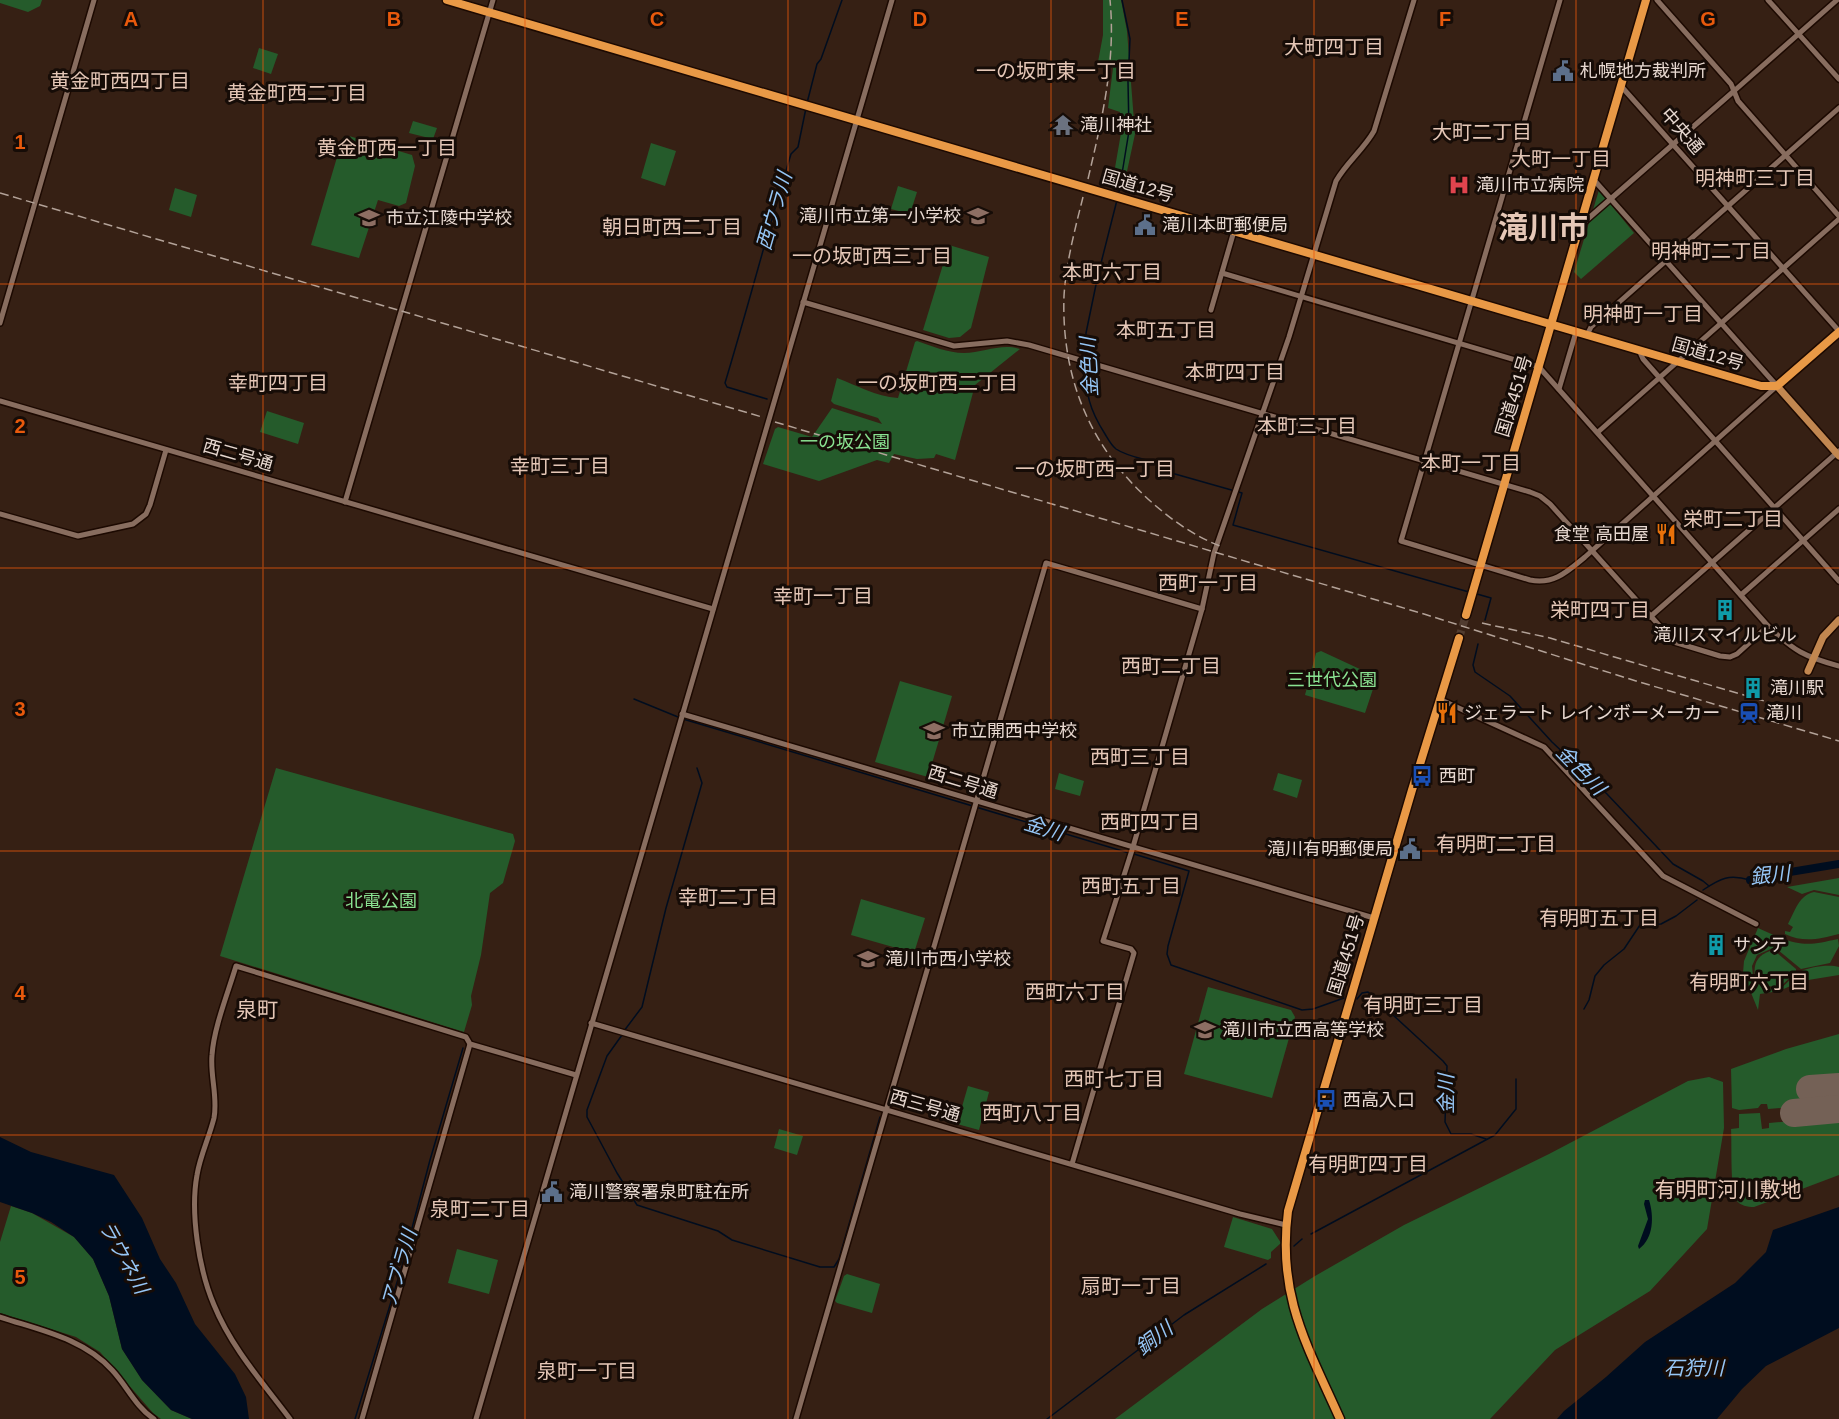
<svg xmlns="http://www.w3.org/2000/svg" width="1839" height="1419" font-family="Arial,'Noto Sans JP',sans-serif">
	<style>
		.green { fill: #255b2b }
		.water { fill: #000d1f }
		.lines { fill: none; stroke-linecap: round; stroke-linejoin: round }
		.stream { stroke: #000d1f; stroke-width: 1.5 }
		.river { stroke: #000d1f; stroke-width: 8 }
		.runway { stroke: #746156; stroke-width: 28 }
		.highway-tunnel { stroke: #513c30; stroke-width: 8; stroke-dasharray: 8 4; stroke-linecap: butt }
		.minor-casing { stroke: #1c0901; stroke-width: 8 }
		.major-casing { stroke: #1c0901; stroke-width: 10 }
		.highway-casing { stroke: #1c0901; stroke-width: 11 }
		.minor { stroke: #886d5f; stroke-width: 5 }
		.major { stroke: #c28750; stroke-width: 7 }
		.highway { stroke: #e99946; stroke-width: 8 }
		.rail { stroke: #b3a298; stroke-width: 1.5; stroke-dasharray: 9 4.5; stroke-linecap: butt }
		.grid { fill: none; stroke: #e8590c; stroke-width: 1.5; stroke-opacity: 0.55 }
		.labels { text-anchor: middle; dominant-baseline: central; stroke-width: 6; stroke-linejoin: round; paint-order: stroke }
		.poi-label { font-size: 18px; fill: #e7d8d0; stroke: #160c07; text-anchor: start }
		.street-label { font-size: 18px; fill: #e7d8d0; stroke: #160c07 }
		.park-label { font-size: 18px; fill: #8ae291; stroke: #160c07 }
		.neighbourhood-label { font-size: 20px; fill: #e5c7b7; stroke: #160c07 }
		.water-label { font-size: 20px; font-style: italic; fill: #96c6f6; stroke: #160c07 }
		.quarter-label { font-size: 21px; fill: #e5c7b7; stroke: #160c07 }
		.town-label { font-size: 30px; font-weight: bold; fill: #e5c7b7; stroke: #160c07 }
		.grid-label { font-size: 20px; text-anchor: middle; font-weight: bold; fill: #e8590c; stroke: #160c07; stroke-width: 6; stroke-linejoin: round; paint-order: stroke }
	</style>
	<rect width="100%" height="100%" fill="#362014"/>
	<g class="green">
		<path d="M0,0H42L40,6L28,12L0,3Z"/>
		<path d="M1103,0H1121L1127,31L1135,134L1123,190L1112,185L1121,133L1120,112L1108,108L1113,68L1098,62L1103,35Z"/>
		<path d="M259,48L278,54L271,74L253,68Z"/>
		<path d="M413,121L437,128L433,139L409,133Z"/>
		<path d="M349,136L412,155L415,166L406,203L399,206L378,200L359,258L311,245L343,137Z"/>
		<path d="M651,143L676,151L665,186L641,178Z"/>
		<path d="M898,186L917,192L910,214L891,209Z"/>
		<path d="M175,188L197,195L191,217L169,210Z"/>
		<path d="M1599,190L1634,233L1581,279L1574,272Z"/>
		<path d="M949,245L989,257L971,328L960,337L949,338L923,330Z"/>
		<path d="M917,341C932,346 948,353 964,353C983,353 1001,343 1020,349L975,385L955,460L936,454L934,458L917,459L894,454L889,463L877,460L819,481L763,464L775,429L778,427L812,437L832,408L882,424L878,418L834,404L831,401L837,378C858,386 875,396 898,398L915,342Z"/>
		<path d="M267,411L304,423L298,444L260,432Z"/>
		<path d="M1321,651L1377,677L1365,713L1305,695L1316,653Z"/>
		<path d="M900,681L952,696L928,777L875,762Z"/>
		<path d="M276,768L513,834L515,841L503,883L490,893L481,955L471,996L472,1005L464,1032L220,956Z"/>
		<path d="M1059,773L1084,781L1080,796L1055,789Z"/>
		<path d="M1278,773L1302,780L1297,798L1273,790Z"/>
		<path d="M1839,878V895L1814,890L1802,894L1787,887Z"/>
		<path d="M1814,892L1839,897V934C1819,939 1804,943 1785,934V931L1790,932L1793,927L1788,924C1795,911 1799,895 1814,892Z"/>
		<path d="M861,899L925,918L914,953L851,935Z"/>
		<path d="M1758,928L1778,937L1773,948L1757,955L1752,966L1753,976L1763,988L1780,989C1787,984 1792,976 1799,972C1809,967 1829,964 1839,967V975L1802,981L1779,991L1760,994L1758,1010L1743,973L1744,961Z"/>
		<path d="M1781,938C1804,947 1815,944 1838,939L1839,946L1830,963L1801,969L1778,950L1777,947Z"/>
		<path d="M1770,951L1776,952L1796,969V972L1780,987L1765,986L1755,976C1753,963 1758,955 1770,951Z"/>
		<path d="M1208,987L1291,1010L1295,1017L1272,1098L1184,1074Z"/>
		<path d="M1839,1034V1103L1768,1109L1767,1104H1761L1758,1108L1739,1110L1732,1108L1731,1069L1786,1049Z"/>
		<path d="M1709,1077L1723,1082L1724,1128L1707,1229L1650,1291L1555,1350L1490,1419H1115L1262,1309L1315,1276L1404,1225L1549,1154L1688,1081Z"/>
		<path d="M968,1086L989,1092L979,1130L957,1124Z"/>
		<path d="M1839,1105V1115L1790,1119L1784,1115L1789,1109Z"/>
		<path d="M1760,1113L1762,1129L1769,1128V1123L1839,1117V1175L1754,1207C1747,1207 1741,1206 1736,1200C1730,1192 1732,1142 1731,1129L1739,1128V1114Z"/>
		<path d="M779,1129L803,1136L797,1155L774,1148Z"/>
		<path d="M11,1206L32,1213L74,1237L93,1259L109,1296L122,1349L142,1380L171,1410L192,1419H161L153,1413L100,1352L76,1337L0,1313V1242Z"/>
		<path d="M1233,1217L1272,1229L1281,1243L1271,1252V1258L1268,1260L1224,1247Z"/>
		<path d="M457,1249L498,1260L489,1294L448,1283Z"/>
		<path d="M847,1274L880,1284L872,1313L837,1303L835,1301L844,1276Z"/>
	</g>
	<g class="water">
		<path d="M0,1137L31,1152L114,1175L142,1218L160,1259L176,1283L195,1324L235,1374L246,1397L249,1419H192L171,1410L142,1380L122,1349L109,1296L93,1259L74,1237L51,1222L32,1213L0,1202Z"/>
		<path d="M1645,1200H1649C1654,1216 1654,1238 1639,1249L1638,1246L1648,1219L1644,1204Z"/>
		<path d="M1839,1207V1328L1766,1366L1742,1389L1717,1419H1557L1564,1411L1606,1377L1645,1342L1735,1283L1766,1252L1773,1230Z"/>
	</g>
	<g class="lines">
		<g class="stream">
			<path d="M807,103L817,64L821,59L842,0"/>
			<path d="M1119,192L1129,131L1128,82L1130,39L1122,0"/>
			<path d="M1085,359L1086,333L1098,275L1117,200"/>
			<path d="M1085,364C1086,394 1089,409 1105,434C1108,439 1111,445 1116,449C1129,458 1153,460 1168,467V472L1242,493L1233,525L1469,592"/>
			<path d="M767,399L727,387L725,383C748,307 768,230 791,154L798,147L806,108"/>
			<path d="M1477,594L1491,598L1485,620"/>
			<path d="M1478,644L1473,665L1475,672L1510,696L1552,742L1607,794L1673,864L1703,881L1709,886"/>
			<path d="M634,699L678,717"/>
			<path d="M683,719L1129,853"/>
			<path d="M1134,854L1189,871L1168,946L1167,954L1171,965L1302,1010L1313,1009L1344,998"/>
			<path d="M1703,890C1721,878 1729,874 1750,880"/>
			<path d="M1357,999L1362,993L1368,992L1443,1061L1447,1066L1445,1122L1451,1134H1471L1486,1139"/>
			<path d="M1584,1009L1589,1000L1595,976L1604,965L1624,949L1640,925L1661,924L1676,916L1697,900"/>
			<path d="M624,1031L642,1007L666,908L702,783L697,768"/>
			<path d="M622,1035L607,1056L587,1110V1117L617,1173L637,1205L718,1231L732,1240L820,1267H834L839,1259L880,1117"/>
			<path d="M1311,1234L1495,1135L1516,1109V1079"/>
			<path d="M1294,1246L1302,1239"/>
			<path d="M355,1419L402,1266L430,1160L463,1048"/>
			<path d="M1047,1419L1184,1315L1266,1264"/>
		</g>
		<path class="river" d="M1750,880L1760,879L1772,875L1839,864"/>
		<g class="runway">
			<path d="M1810,1089L1839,1087"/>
			<path d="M1794,1113L1839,1109"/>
		</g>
		<path class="highway-tunnel" d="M1459,638L1466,615"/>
		<defs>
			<g id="minor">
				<path d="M1560,0L1401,541L1530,580C1554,585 1568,571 1585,557L1777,386L1594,180"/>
				<path d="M1768,0L1839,79"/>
				<path d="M1837,0L1734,91L1738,101L1839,216"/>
				<path d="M1621,86L1839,331"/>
				<path d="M1582,224L1734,91L1731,84L1657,0"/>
				<path d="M1222,273L1539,367L1768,626C1794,651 1805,657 1839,666"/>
				<path d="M803,302L954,346L1007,341L1029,345L1530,492L1540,496L1550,504L1674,642L1720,656L1730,657L1737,654L1768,626"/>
				<path d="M1211,310L1234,231"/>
				<path d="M0,323L94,0"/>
				<path d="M1587,335L1591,327L1839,108"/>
				<path d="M1639,350L1643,359L1839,581"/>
				<path d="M1559,389L1576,332"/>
				<path d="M0,401L713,609"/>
				<path d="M1598,432L1839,219"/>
				<path d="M345,502L493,0"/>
				<path d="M0,514L78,536L133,524L146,514L150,505L166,450"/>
				<path d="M1741,595L1839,509"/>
				<path d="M1650,617L1839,451"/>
				<path d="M1439,699L1544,747L1663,876L1756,924"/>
				<path d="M682,714L1374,918"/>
				<path d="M591,1023L1240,1214L1286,1225"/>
				<path d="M1072,1164L1134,953L1131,949L1103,941L1133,847L1202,609L1214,553L1289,337L1336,181C1347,162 1364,149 1374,131L1414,0"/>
				<path d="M0,1317C39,1330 83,1338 112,1370C127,1386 135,1406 154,1419"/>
				<path d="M290,1419C263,1383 231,1347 214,1305C199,1270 190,1213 197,1175C200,1156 209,1138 214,1118C218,1097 210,1076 212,1055C214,1027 228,993 236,966L466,1037L470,1044L576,1075"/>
				<path d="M362,1419L470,1044"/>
				<path d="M476,1419L892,0"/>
				<path d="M796,1419L1046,563L1202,609"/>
			</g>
			<g id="major">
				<path d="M1777,386L1839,456"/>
				<path d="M1808,671L1823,637L1839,620"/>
			</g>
			<g id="highway">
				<path d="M447,0L1761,386H1777L1839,332"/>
				<path d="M1466,615L1646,0"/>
				<path d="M1340,1419C1307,1345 1277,1296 1288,1211L1412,790L1459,638"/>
			</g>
		</defs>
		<use href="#minor" class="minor-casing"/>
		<use href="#major" class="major-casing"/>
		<use href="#highway" class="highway-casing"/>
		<use href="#minor" class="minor"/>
		<use href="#major" class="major"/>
		<use href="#highway" class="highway"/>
		<g class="rail">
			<path d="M1088,179C1102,119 1116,61 1110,0"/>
			<path d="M0,193L762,417"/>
			<path d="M1083,197C1075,229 1066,263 1064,296C1061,383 1094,456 1162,511C1179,525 1199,538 1220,546"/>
			<path d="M775,422L1424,614L1636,681L1839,741"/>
			<path d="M1482,623L1550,638L1771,703"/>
		</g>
	</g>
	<path class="grid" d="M263,0V1419M525,0V1419M788,0V1419M1051,0V1419M1314,0V1419M1576,0V1419M0,284H1839M0,568H1839M0,851H1839M0,1135H1839"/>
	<defs>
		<symbol id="civic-bare" viewBox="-9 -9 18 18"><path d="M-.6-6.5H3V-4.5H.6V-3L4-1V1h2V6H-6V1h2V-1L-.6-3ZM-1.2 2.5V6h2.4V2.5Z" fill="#5c6f8a" stroke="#160c07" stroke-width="2.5" paint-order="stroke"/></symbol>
		<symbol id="temple-bare" viewBox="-9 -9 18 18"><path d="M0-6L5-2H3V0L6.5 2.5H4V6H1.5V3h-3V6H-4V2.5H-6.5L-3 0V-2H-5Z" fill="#6b7280" stroke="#160c07" stroke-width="2.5" paint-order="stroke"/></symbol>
		<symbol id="hospital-bare" viewBox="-9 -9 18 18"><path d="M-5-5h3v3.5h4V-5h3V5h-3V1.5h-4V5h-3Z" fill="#e0444e" stroke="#160c07" stroke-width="2.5" paint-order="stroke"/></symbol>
		<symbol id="school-bare" viewBox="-9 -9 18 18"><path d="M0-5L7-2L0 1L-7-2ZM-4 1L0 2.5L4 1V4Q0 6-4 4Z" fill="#8d6e63" stroke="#160c07" stroke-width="2.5" paint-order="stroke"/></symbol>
		<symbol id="restaurant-bare" viewBox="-9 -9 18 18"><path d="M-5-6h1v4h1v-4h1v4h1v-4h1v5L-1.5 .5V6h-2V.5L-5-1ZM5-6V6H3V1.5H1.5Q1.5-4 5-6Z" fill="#e8710a" stroke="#160c07" stroke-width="2.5" paint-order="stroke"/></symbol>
		<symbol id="building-bare" viewBox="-9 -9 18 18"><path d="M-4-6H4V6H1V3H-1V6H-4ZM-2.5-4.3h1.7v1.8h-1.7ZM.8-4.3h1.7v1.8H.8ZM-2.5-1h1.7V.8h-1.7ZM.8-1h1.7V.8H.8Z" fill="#0f9aa8" stroke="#160c07" stroke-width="2.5" paint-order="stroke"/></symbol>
		<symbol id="station-bare" viewBox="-9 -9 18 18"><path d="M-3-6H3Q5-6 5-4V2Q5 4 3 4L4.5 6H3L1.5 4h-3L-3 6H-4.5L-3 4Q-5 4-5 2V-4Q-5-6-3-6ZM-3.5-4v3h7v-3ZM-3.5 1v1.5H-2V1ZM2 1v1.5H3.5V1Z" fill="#1a4fb4" stroke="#160c07" stroke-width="2.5" paint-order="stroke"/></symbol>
		<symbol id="bus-bare" viewBox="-9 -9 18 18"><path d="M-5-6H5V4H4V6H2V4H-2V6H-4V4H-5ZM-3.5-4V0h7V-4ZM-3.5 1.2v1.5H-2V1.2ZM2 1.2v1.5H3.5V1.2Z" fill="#1a4fb4" stroke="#160c07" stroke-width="2.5" paint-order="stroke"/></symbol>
	</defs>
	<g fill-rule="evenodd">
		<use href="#civic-bare" x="1548" y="56" width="30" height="30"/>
		<use href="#temple-bare" x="1048" y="110" width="30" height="30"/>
		<use href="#hospital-bare" x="1444" y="170" width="30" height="30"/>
		<use href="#school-bare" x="963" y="201" width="30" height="30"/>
		<use href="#school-bare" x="354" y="203" width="30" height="30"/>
		<use href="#civic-bare" x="1130" y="210" width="30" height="30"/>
		<use href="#restaurant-bare" x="1651" y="519" width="30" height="30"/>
		<use href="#building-bare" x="1710" y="595" width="30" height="30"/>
		<use href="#building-bare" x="1738" y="673" width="30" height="30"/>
		<use href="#restaurant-bare" x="1432" y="698" width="30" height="30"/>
		<use href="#station-bare" x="1734" y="698" width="30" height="30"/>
		<use href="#school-bare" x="919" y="716" width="30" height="30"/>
		<use href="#bus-bare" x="1407" y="761" width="30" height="30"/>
		<use href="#civic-bare" x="1395" y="834" width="30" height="30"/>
		<use href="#building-bare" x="1701" y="930" width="30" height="30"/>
		<use href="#school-bare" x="853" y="944" width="30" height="30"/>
		<use href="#school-bare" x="1190" y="1015" width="30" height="30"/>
		<use href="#bus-bare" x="1311" y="1085" width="30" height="30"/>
		<use href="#civic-bare" x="537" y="1177" width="30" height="30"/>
	</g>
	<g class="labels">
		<g class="poi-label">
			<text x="1580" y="71">札幌地方裁判所</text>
			<text x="1080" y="125">滝川神社</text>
			<text x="1476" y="185">滝川市立病院</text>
			<text x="961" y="216" text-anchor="end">滝川市立第一小学校</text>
			<text x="386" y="218">市立江陵中学校</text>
			<text x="1162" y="225">滝川本町郵便局</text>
			<text x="1649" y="534" text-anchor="end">食堂 高田屋</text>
			<text x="1725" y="635" text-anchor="middle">滝川スマイルビル</text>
			<text x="1770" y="688">滝川駅</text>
			<text x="1464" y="713">ジェラート レインボーメーカー</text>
			<text x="1766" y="713">滝川</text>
			<text x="951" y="731">市立開西中学校</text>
			<text x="1439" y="776">西町</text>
			<text x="1393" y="849" text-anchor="end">滝川有明郵便局</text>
			<text x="1733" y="945">サンテ</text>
			<text x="885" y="959">滝川市西小学校</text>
			<text x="1222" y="1030">滝川市立西高等学校</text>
			<text x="1343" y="1100">西高入口</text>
			<text x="569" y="1192">滝川警察署泉町駐在所</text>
		</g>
		<g class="street-label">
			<text transform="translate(1682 131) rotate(49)">中央通</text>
			<text transform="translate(1138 186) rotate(16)">国道12号</text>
			<text transform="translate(1708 354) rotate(16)">国道12号</text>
			<text transform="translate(1514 396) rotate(-73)">国道451号</text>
			<text transform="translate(238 455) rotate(16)">西二号通</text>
			<text transform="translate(963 782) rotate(17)">西二号通</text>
			<text transform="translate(1346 955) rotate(-73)">国道451号</text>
			<text transform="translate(925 1106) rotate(16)">西三号通</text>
		</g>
		<g class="park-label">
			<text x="845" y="442">一の坂公園</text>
			<text x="1332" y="680">三世代公園</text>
			<text x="381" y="901">北電公園</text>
		</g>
		<g class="neighbourhood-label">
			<text x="1334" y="47">大町四丁目</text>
			<text x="1056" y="71">一の坂町東一丁目</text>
			<text x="120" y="81">黄金町西四丁目</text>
			<text x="297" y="93">黄金町西二丁目</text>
			<text x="1482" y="132">大町二丁目</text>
			<text x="387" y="148">黄金町西一丁目</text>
			<text x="1561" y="159">大町一丁目</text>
			<text x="1755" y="178">明神町三丁目</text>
			<text x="672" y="227">朝日町西二丁目</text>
			<text x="1711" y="251">明神町二丁目</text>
			<text x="872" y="256">一の坂町西三丁目</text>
			<text x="1112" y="272">本町六丁目</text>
			<text x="1643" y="314">明神町一丁目</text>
			<text x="1166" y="330">本町五丁目</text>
			<text x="1235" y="372">本町四丁目</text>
			<text x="278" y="383">幸町四丁目</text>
			<text x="938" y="383">一の坂町西二丁目</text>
			<text x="1307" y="426">本町三丁目</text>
			<text x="1471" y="463">本町一丁目</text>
			<text x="560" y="466">幸町三丁目</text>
			<text x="1095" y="469">一の坂町西一丁目</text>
			<text x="1733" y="519">栄町二丁目</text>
			<text x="1208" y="583">西町一丁目</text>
			<text x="823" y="596">幸町一丁目</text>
			<text x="1600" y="610">栄町四丁目</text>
			<text x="1171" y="666">西町二丁目</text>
			<text x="1140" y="757">西町三丁目</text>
			<text x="1150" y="822">西町四丁目</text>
			<text x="1496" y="844">有明町二丁目</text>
			<text x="1131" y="886">西町五丁目</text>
			<text x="728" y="897">幸町二丁目</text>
			<text x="1599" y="918">有明町五丁目</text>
			<text x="1749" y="982">有明町六丁目</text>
			<text x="1075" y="992">西町六丁目</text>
			<text x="1423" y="1005">有明町三丁目</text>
			<text x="1114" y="1079">西町七丁目</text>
			<text x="1032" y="1113">西町八丁目</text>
			<text x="1368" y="1164">有明町四丁目</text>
			<text x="480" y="1209">泉町二丁目</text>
			<text x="1131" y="1286">扇町一丁目</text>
			<text x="587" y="1371">泉町一丁目</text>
		</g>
		<g class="water-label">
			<text transform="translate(774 211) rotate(-74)">西ウラ川</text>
			<text transform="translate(1089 367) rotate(-93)">金色川</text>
			<text transform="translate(1581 770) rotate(46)">金色川</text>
			<text transform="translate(1044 828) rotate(17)">金川</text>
			<text transform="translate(1770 875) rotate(-6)">銀川</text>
			<text transform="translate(1446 1094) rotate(-90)">金川</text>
			<text transform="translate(124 1257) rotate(61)">ラウネ川</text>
			<text transform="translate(399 1268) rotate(-74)">アブラ川</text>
			<text transform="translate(1154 1338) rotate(-37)">銅川</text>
			<text x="1694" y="1368">石狩川</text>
		</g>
		<g class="quarter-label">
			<text x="257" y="1009">泉町</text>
			<text x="1728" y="1189">有明町河川敷地</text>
		</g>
		<g class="town-label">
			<text x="1543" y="227">滝川市</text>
		</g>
	</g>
	<g class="grid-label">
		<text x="131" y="26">A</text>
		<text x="394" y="26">B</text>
		<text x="657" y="26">C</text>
		<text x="920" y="26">D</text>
		<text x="1182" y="26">E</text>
		<text x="1445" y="26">F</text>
		<text x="1708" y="26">G</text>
		<text x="20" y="149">1</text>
		<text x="20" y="433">2</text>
		<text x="20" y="716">3</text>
		<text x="20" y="1000">4</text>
		<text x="20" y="1284">5</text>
	</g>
</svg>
